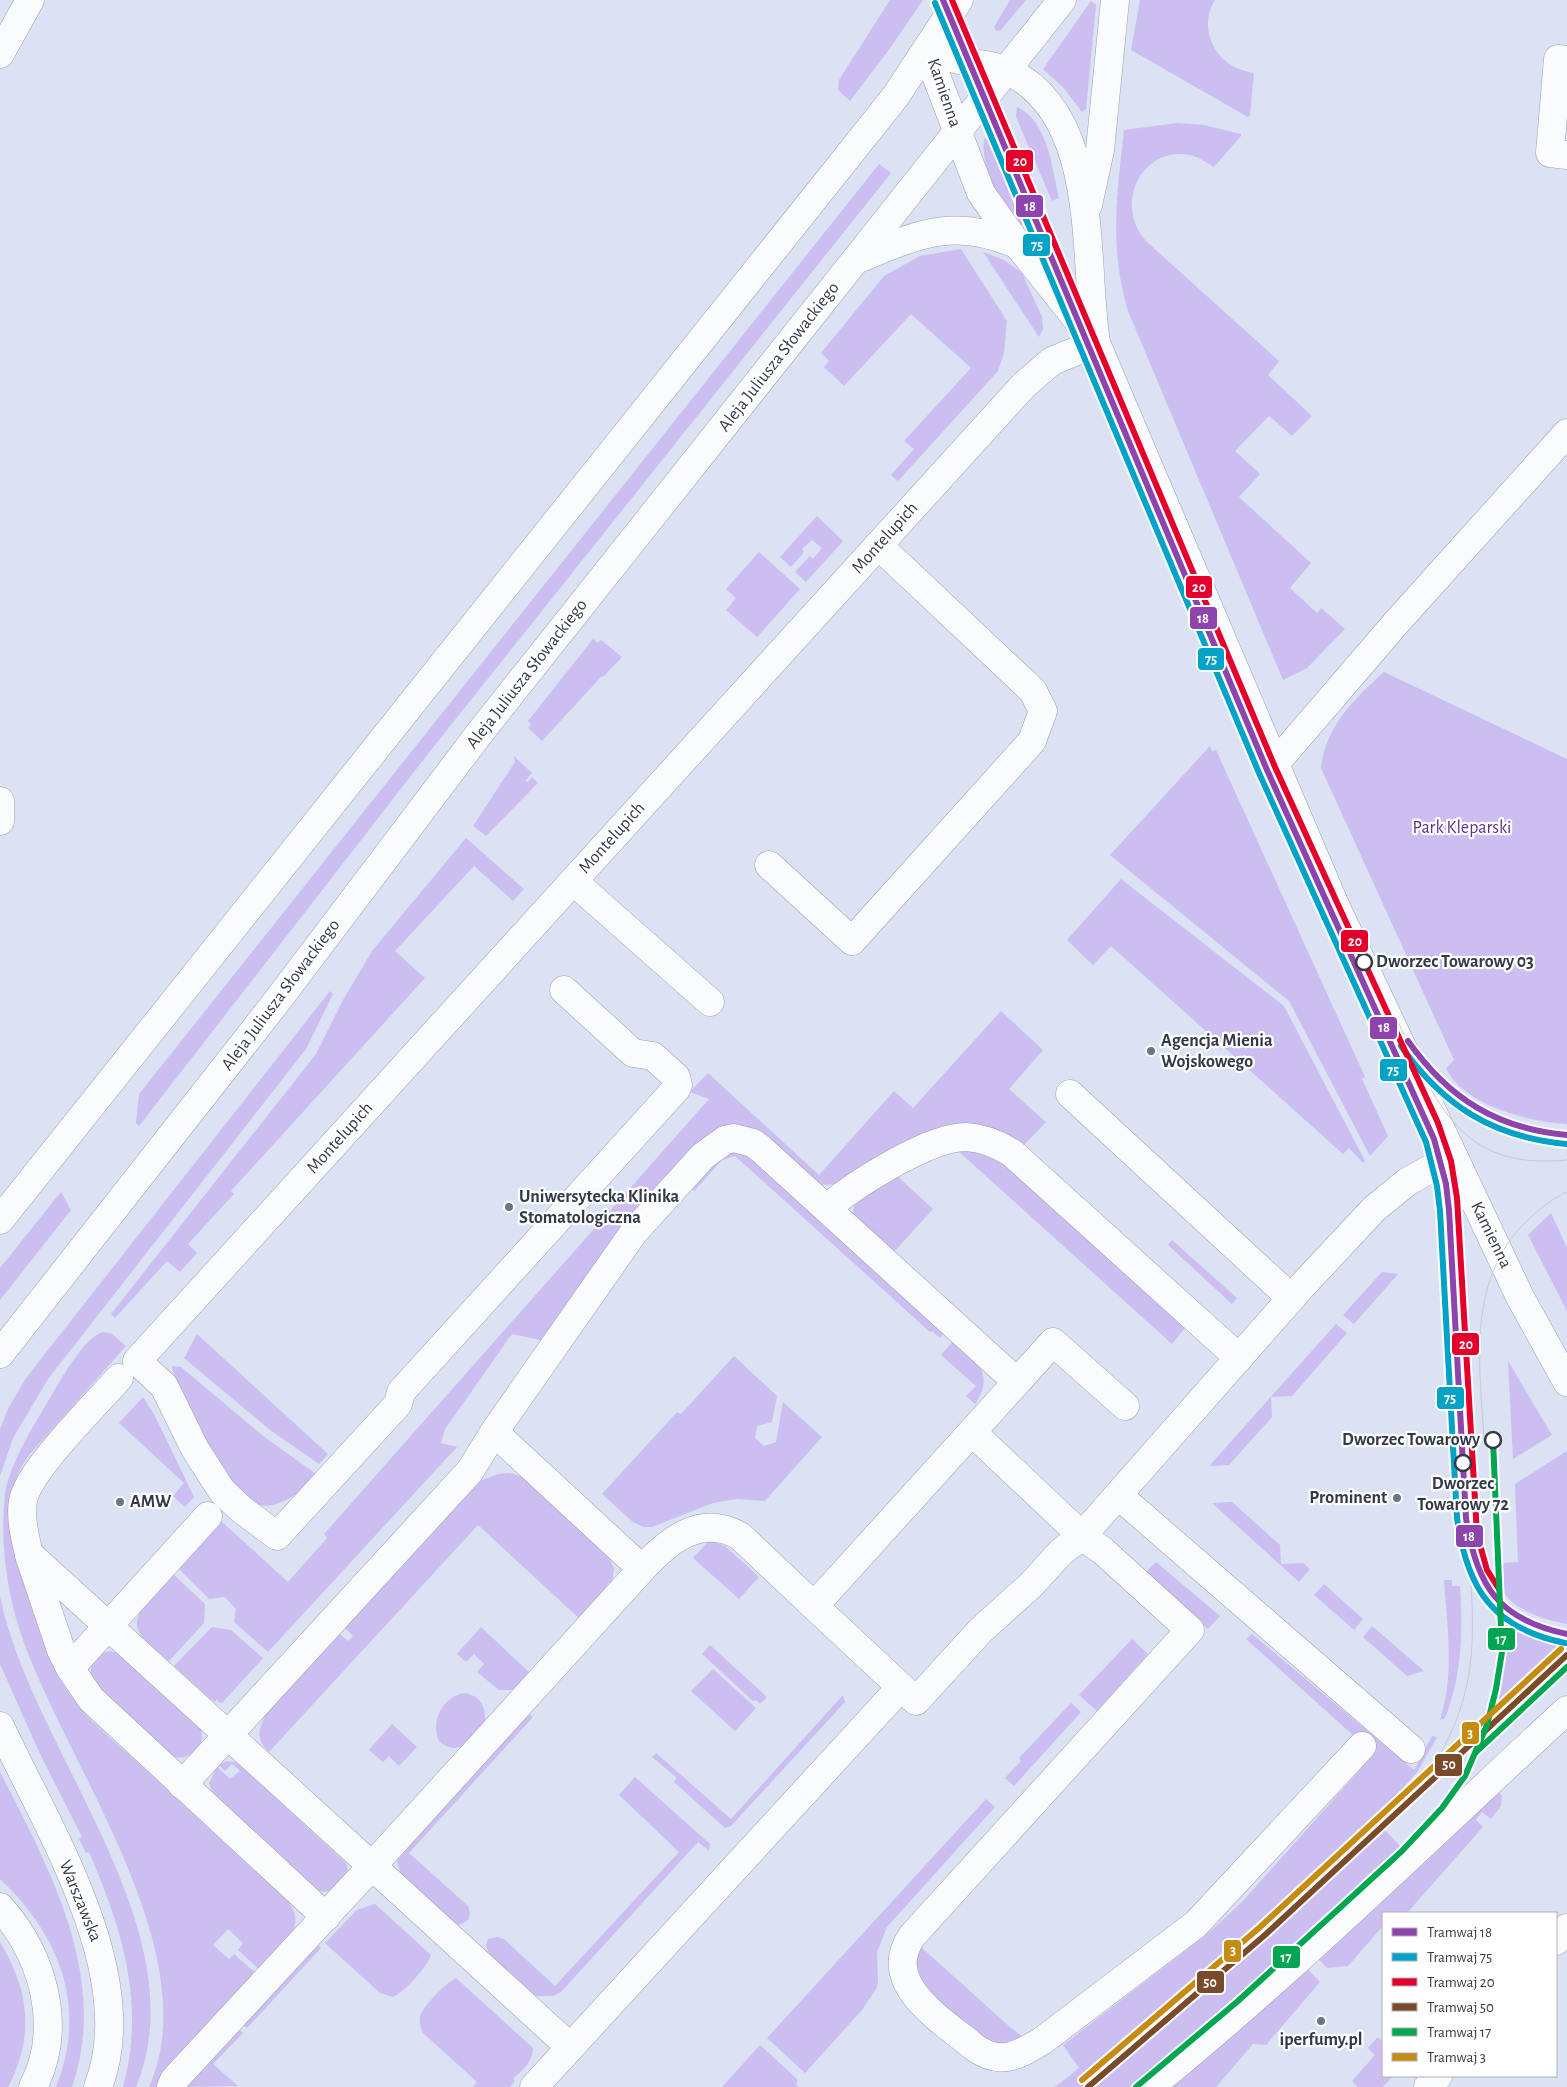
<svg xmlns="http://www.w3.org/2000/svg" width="1567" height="2087" font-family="'Alegreya Sans',sans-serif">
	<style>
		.green { fill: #ccbef0 }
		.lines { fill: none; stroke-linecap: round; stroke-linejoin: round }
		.minor-casing { stroke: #9ba1ae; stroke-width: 29 }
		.major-casing { stroke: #9ba1ae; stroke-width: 29 }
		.minor { stroke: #f9fbfd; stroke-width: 28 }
		.major { stroke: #f9fbfd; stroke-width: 28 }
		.tram { stroke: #c9cbd0; stroke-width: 1 }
		.tram-1-casing { stroke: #fff; stroke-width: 10 }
		.tram-2-casing { stroke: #fff; stroke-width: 10 }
		.tram-3-casing { stroke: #fff; stroke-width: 10 }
		.tram-4-casing { stroke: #fff; stroke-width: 10 }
		.tram-5-casing { stroke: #fff; stroke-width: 10 }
		.tram-6-casing { stroke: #fff; stroke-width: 10 }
		.tram-1 { stroke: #8e44ad; stroke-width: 6 }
		.tram-2 { stroke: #03a3c7; stroke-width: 6 }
		.tram-3 { stroke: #e4002b; stroke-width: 6 }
		.tram-4 { stroke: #7a4b2a; stroke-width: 6 }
		.tram-5 { stroke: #00a651; stroke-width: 6 }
		.tram-6 { stroke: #c68b12; stroke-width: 6 }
		.stop-dot { fill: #fff; stroke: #353a47; stroke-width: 2.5 }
		.poi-dot { fill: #6f7584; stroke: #fff; stroke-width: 2 }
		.labels { text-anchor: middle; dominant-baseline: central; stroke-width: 4.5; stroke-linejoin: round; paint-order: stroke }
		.street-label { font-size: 18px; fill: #353a47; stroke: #fff }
		.park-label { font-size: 18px; fill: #5e338b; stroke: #fff }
		.stop-label { font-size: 18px; font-weight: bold; fill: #353a47; stroke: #fff; text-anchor: start }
		.poi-label { font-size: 18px; font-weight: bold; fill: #353a47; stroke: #fff; text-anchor: start }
		.line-badge { stroke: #fff; stroke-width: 2 }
		.badge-label { font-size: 14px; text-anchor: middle; font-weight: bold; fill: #fff }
	</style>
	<rect width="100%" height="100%" fill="#dae2f4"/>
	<g class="green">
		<path d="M890,0H923L888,51L850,101L838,90L839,80Z"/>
		<path d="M1010,0H1026L1001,30L996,31L994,27Z"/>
		<path d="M1140,0H1215C1201,21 1209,49 1228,63C1235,69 1245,71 1254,73L1250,115L1248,117L1131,50Z"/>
		<path d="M1091,1L1096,5L1086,109L1082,112L1063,87L1043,69Z"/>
		<path d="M1017,107C1048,121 1052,168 1059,198L1052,201L1016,117Z"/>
		<path d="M1177,123L1204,125L1241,134V136L1214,167C1207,163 1199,157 1190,155C1140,146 1113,207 1147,242L1279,361L1268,375L1312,416L1292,436L1269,416L1235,451L1260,474L1239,497L1311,563L1290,588L1317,613L1321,608L1345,629L1307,668L1283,680L1128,311C1109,248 1117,194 1124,130Z"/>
		<path d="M991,133L1027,222L1018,226C1003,201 980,171 984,140Z"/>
		<path d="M879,164L891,173L431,750L139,1126L136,1123L139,1094Z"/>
		<path d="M961,249L1007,321L1004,353L998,371L898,481L891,475L914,449L904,441L971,368L911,314L844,386L824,367L829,361L821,353L884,276L920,256Z"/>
		<path d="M983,252L1004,260L1022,273L1042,317L1043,329L1039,337Z"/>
		<path d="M817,516L843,541L806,582L795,572L810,556L813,559L822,548L812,540L802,549L804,552L791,567L780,557Z"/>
		<path d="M759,552L800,589L757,637L726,610L736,598L726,589Z"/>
		<path d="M593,639L598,643L601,640L622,657L604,676L601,677L542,741L528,728L531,724L528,721Z"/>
		<path d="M1384,672L1567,759V1124C1529,1122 1463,1105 1446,1068L1454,1060L1321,768C1325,727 1355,698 1384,672Z"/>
		<path d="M1210,746L1212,751L1216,750L1365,1077L1362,1079L1388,1136L1370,1156L1289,1001L1110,855Z"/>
		<path d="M514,756L532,773L525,781L528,782L532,777L538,783L486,836L473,826L515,762Z"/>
		<path d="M466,838L524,889L513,901L474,866L395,951L425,978L231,1191L234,1194L188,1244L197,1253L180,1272L167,1261L115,1318L111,1314L316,1054L343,1000L372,951Z"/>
		<path d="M1121,879L1284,1006L1365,1161L1363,1163L1349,1148L1343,1154L1111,946L1093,965L1067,940Z"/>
		<path d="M330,991L333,994L306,1049L48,1379L13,1438L0,1476V1429L9,1407L26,1378Z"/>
		<path d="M1001,1011L1043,1050L1009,1089L1046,1122L1024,1145C1000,1128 975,1120 946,1126L837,1184L821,1185L744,1130L545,1341L512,1334L445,1429L441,1443L457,1447L268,1652L234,1622L236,1609L225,1597L209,1599L178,1568L221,1521L288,1582L327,1538L324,1534L709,1099L690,1092L708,1073L819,1175L894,1091L913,1108Z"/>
		<path d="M740,1149L947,1330L940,1338L932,1331L930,1332L735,1156L722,1160L694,1191L689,1187L719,1155Z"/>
		<path d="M972,1149L996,1158L1012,1169L1185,1328L1172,1344L957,1150Z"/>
		<path d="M896,1175L933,1209L892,1254L852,1214L857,1197Z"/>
		<path d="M61,1192L71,1210L0,1300V1268Z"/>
		<path d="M1551,1213L1567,1248V1311L1528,1235Z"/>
		<path d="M1172,1240L1237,1298L1232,1304L1168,1245Z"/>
		<path d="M1382,1272L1398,1274L1354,1324L1343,1315Z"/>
		<path d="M1336,1324L1347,1333L1292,1396L1271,1397L1272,1417L1229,1465L1210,1466V1465Z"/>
		<path d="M103,1332L112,1334L126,1346L30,1454C2,1490 8,1532 21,1573C34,1613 44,1656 68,1692C87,1721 119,1745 145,1769C192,1813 239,1856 287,1900C310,1928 280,1950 262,1972L238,1950L243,1943L228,1929L213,1945L229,1959L234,1954L258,1975L162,2087H149C210,1950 60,1757 19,1628C6,1588 0,1537 5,1494C9,1465 35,1423 50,1398C59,1382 85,1336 103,1332Z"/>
		<path d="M197,1334L328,1454L319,1464L270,1430L184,1358Z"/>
		<path d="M956,1338C975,1359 996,1375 975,1404L966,1396L976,1386L941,1355Z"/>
		<path d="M734,1356L777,1396L772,1422L757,1426L755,1438L764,1446L776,1442L783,1402L822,1437L765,1501L737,1499L713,1503L652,1527H643L633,1522L602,1494L677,1412L681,1414Z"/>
		<path d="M1508,1361L1552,1435L1513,1459Z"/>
		<path d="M172,1366L181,1367L263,1436L319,1476C305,1489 279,1510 259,1505C232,1499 176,1393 172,1366Z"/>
		<path d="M143,1397L154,1414L194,1497L185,1507L173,1496L184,1483L119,1423Z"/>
		<path d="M1567,1451V1624C1545,1620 1515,1611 1502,1590C1499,1584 1500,1571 1500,1563L1518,1562L1515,1484Z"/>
		<path d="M510,1473L523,1477L609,1557L614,1569L612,1583H608L606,1588L609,1590L582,1621L478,1525L269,1752C253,1737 261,1727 265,1715L340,1634L348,1641L353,1636L345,1628L480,1481L498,1474Z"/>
		<path d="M1232,1502L1280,1545L1281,1564L1303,1563L1310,1569L1299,1582L1212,1503Z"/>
		<path d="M710,1540L725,1546L759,1577L739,1599L693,1558Z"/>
		<path d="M1156,1562L1220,1616L1208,1629L1146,1572Z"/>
		<path d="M173,1574L205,1604L204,1623L169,1661C160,1653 146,1644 140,1634C127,1612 159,1589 173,1574Z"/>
		<path d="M1444,1580H1452V1586H1460C1463,1630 1462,1677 1445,1718L1440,1720C1455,1674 1447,1627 1444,1580Z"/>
		<path d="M1324,1584L1363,1619L1354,1630L1314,1595Z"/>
		<path d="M0,1596C30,1748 201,1930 136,2087H123C146,2003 122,1929 89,1852L86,1853L79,1839L82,1837L40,1754L0,1664Z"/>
		<path d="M1502,1618L1536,1637L1566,1643L1493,1712L1502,1660Z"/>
		<path d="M1372,1626L1424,1671L1407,1676L1363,1637Z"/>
		<path d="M212,1627L231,1630L263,1658L222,1703L218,1702L217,1699L215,1702L209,1698L174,1666Z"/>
		<path d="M481,1627L532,1675L518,1690H499L477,1672L484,1664L474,1654L466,1662L457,1654Z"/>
		<path d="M1252,1634L1414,1770L1432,1736L1437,1737L1418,1771L1375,1820L1404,1850L1137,2087H1055L1079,2068L1063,2045L1212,1930L1243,1901L1374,1754L1246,1639Z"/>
		<path d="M1132,1639L1148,1654L1097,1711L1079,1695Z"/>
		<path d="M710,1645L767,1697L760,1704L756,1700L753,1701L702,1654Z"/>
		<path d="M110,1651L118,1653L201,1729C206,1746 190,1761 174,1757L99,1687L91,1677V1667L103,1653Z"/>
		<path d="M713,1669L756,1708L735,1731L691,1691Z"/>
		<path d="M465,1693C484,1697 486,1710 485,1727C472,1740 458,1758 439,1741C430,1721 443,1696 465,1693Z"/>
		<path d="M843,1695L845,1702L731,1826L725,1828L674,1782L677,1778L652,1757L656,1753L731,1819Z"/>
		<path d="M1071,1703L1081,1712L1014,1786L1005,1778L1021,1761L1019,1758Z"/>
		<path d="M526,1711L533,1717L409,1853L468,1906L470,1913L469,1919L460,1925L455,1923L400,1872L397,1860L398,1854Z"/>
		<path d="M392,1724L417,1747L399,1766L389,1756L383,1762L369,1750Z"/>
		<path d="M226,1761L235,1762L241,1766L346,1863L349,1875C338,1885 331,1897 316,1889L213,1794L209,1783L217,1767L230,1779L240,1771L232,1764L225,1771L219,1765Z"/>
		<path d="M0,1772C49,1868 110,1977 72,2087H56C88,2008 60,1935 0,1879Z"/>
		<path d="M635,1777L710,1844L709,1851L698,1842L561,1992L553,1996H535L489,1954L486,1945L488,1939L497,1937L504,1939L555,1986L679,1852L619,1795Z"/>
		<path d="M1497,1792L1502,1795L1501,1806L1491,1819L1482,1812L1476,1820L1483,1827L1407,1913H1383V1926L1348,1966L1327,1968L1318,1958Z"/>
		<path d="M986,1799L995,1807L887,1927L877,1952L878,1983L876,1989L862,2010L805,2073L767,2038Z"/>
		<path d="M375,1904L431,1955C428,1966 404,1992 393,1997L380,1993L325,1943L357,1910Z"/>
		<path d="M0,1942C29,1990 35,2036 8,2087H0Z"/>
		<path d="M316,1943L321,1948L247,2028L241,2023Z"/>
		<path d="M921,1947L1010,2027L1022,2036L1018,2040L999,2046C977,2035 919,1990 916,1966C915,1959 918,1953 921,1947Z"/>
		<path d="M1307,1968L1320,1982L1266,2045L1253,2044L1216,2087H1170Z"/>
		<path d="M456,1978L533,2048C532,2064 522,2070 513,2079L515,2081L510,2087H473L477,2082L423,2033C421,2027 419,2023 420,2017C422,2007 447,1982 456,1978Z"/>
		<path d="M237,2027L243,2033L213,2064L238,2086L183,2087Z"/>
		<path d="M1378,2037L1383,2042V2076H1393L1383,2087H1358L1352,2081L1375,2055L1368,2048Z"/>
		<path d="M760,2045L798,2080L796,2084L799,2087H722Z"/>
	</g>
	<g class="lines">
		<defs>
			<g id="minor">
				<path d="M927,52C944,56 961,61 979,64C988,66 1000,67 1008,71C1101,115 1083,259 1096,343L1335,905L1520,1297L1567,1382"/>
				<path d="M927,52L981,193L1018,245L1095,342"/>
				<path d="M0,54L30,0"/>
				<path d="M1567,60L1558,59L1550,153L1567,155"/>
				<path d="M1088,205L1100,150L1115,0"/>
				<path d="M856,260C916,235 954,216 1018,245"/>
				<path d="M1274,765L1396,623L1567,433"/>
				<path d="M0,801V821"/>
				<path d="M769,865L852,941L1032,741L1043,711L1033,691L878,545"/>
				<path d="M573,881L710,1002"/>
				<path d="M564,990L633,1053L653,1056L676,1077L678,1085L676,1089L401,1392L398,1404L277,1536L241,1509L222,1491L195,1449L164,1386L137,1361L1024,385L1052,361L1096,343"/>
				<path d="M1070,1094L1291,1298"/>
				<path d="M827,1208C855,1184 929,1137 966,1137C983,1138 998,1144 1012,1153L1239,1358"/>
				<path d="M119,1378C97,1403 27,1472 23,1501C20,1518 25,1537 29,1554L372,1866L642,1569L494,1432"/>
				<path d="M1017,1382L1053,1342L1125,1406"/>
				<path d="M972,1432L1082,1536L1118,1495"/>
				<path d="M29,1555L61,1650L70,1668L208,1516"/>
				<path d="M642,1569C668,1541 701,1513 740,1536L814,1606"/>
				<path d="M70,1668L91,1699L326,1917"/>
				<path d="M901,1687L916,1701L981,1630L1031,1585L1061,1552L1082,1536L1103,1551L1190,1630L912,1936C879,1984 942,2020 974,2047C1000,2066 1017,2056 1042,2041L1196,1924L1362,1746"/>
				<path d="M0,1726C46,1826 142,1975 98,2087"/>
				<path d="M1411,1749L1118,1495L1302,1286L1374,1209L1407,1182L1453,1156"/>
				<path d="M182,1785L470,1471L494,1432L634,1232L703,1156L725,1140L734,1138L753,1143L761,1149L1017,1382L814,1606L901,1687L534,2087"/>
				<path d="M0,1907C43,1955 64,2027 33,2087"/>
				<path d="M1556,1941L1567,1928"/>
				<path d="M171,2087L174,2080L372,1866L570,2047"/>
				<path d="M1150,2087C1295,1969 1429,1837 1567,1710"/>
				<path d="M1428,2087L1438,2076"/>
			</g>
			<g id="major">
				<path d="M0,1220L895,97L959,0"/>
				<path d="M0,1354L274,1005L482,730L1062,0"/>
			</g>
		</defs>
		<use href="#minor" class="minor-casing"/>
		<use href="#major" class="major-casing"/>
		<use href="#minor" class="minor"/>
		<use href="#major" class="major"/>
		<g class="tram">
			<path d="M1398,1022C1437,1104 1460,1171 1567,1160"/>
			<path d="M1484,1440C1480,1368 1467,1289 1519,1229C1533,1214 1549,1200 1567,1192"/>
			<path d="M1389,1821C1429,1781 1460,1730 1469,1673C1477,1623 1469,1568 1466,1518"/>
		</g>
		<defs>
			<g id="tram-1">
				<path d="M943,0L1267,770L1434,1139L1446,1184L1449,1210L1466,1518C1476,1585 1498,1620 1567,1634"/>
				<path d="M1408,1041C1448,1098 1497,1129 1567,1135"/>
			</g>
			<g id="tram-2">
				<path d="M935,3L1259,773L1426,1142L1437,1186L1440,1211L1457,1518C1467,1590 1493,1628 1565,1643"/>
				<path d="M1401,1046C1443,1106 1493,1137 1566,1144"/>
			</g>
			<path id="tram-3" d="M952,0L1275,767L1438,1123L1451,1161L1457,1198L1477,1534L1487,1570L1499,1589"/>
			<path id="tram-4" d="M1088,2087L1265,1935L1567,1655"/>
			<g id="tram-5">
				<path d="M1476,1752L1567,1667"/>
				<path d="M1136,2087L1238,2001L1402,1851L1442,1808L1465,1776L1487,1725L1496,1689L1502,1652L1493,1440"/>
			</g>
			<path id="tram-6" d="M1082,2080L1259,1928L1561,1649"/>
		</defs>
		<use href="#tram-1" class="tram-1-casing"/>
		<use href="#tram-2" class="tram-2-casing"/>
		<use href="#tram-3" class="tram-3-casing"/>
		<use href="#tram-4" class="tram-4-casing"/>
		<use href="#tram-5" class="tram-5-casing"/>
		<use href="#tram-6" class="tram-6-casing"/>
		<use href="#tram-1" class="tram-1"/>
		<use href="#tram-2" class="tram-2"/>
		<use href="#tram-3" class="tram-3"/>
		<use href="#tram-4" class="tram-4"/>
		<use href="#tram-5" class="tram-5"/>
		<use href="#tram-6" class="tram-6"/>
	</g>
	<g class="stop-dot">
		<circle cx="1364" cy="962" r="8"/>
		<circle cx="1493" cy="1440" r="8"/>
		<circle cx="1463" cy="1463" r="8"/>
	</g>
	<g class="poi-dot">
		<circle cx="1151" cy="1051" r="5"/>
		<circle cx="509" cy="1207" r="5"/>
		<circle cx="1397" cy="1498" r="5"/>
		<circle cx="120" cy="1502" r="5"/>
		<circle cx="1321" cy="2021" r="5"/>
	</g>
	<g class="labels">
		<g class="street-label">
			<text transform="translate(944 93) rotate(71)">Kamienna</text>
			<text transform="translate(779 357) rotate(-52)">Aleja Juliusza Słowackiego</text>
			<text transform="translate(885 538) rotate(-48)">Montelupich</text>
			<text transform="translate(527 674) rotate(-52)">Aleja Juliusza Słowackiego</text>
			<text transform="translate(612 838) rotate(-48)">Montelupich</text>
			<text transform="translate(281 995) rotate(-53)">Aleja Juliusza Słowackiego</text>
			<text transform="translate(340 1138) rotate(-48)">Montelupich</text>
			<text transform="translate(1491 1235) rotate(64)">Kamienna</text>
			<text transform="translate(80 1901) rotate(68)">Warszawska</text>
		</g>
		<g class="park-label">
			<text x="1462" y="828">Park Kleparski</text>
		</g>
		<g class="stop-label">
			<text x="1376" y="962">Dworzec Towarowy 03</text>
			<text x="1480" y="1440" text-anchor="end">Dworzec Towarowy</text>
			<text x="1463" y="1484" text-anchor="middle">Dworzec<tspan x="1463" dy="21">Towarowy 72</tspan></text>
		</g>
		<g class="poi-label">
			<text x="1161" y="1041">Agencja Mienia<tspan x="1161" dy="21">Wojskowego</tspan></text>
			<text x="519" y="1197">Uniwersytecka Klinika<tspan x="519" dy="21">Stomatologiczna</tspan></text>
			<text x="1387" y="1498" text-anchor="end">Prominent</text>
			<text x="130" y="1502">AMW</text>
			<text x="1321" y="2040" text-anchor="middle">iperfumy.pl</text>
		</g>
	</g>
	<g class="line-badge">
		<rect x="1005" y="149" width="29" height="24" rx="5" fill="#e4002b"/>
		<rect x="1015" y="194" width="29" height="24" rx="5" fill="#8e44ad"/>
		<rect x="1022" y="233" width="29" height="24" rx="5" fill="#03a3c7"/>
		<rect x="1185" y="575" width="28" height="24" rx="5" fill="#e4002b"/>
		<rect x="1189" y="606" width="29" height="24" rx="5" fill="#8e44ad"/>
		<rect x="1197" y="647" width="28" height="24" rx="5" fill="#03a3c7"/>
		<rect x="1340" y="929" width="29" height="24" rx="5" fill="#e4002b"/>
		<rect x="1369" y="1016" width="29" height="24" rx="5" fill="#8e44ad"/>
		<rect x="1379" y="1058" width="29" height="24" rx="5" fill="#03a3c7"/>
		<rect x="1451" y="1332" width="29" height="24" rx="5" fill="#e4002b"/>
		<rect x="1436" y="1386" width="29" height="24" rx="5" fill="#03a3c7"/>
		<rect x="1455" y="1524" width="29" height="24" rx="5" fill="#8e44ad"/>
		<rect x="1487" y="1627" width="29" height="24" rx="5" fill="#00a651"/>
		<rect x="1461" y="1721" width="19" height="24" rx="5" fill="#c68b12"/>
		<rect x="1434" y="1753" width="29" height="24" rx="5" fill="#7a4b2a"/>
		<rect x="1223" y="1939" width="19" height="24" rx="5" fill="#c68b12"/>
		<rect x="1272" y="1945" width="29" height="24" rx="5" fill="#00a651"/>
		<rect x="1196" y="1970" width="29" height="24" rx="5" fill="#7a4b2a"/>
	</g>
	<g class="badge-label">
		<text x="1020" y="166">20</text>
		<text x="1030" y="211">18</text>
		<text x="1037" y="250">75</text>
		<text x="1199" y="592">20</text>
		<text x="1203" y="623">18</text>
		<text x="1211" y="664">75</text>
		<text x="1355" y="946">20</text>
		<text x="1384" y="1032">18</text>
		<text x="1393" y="1075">75</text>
		<text x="1466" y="1349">20</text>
		<text x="1450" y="1403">75</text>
		<text x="1469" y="1541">18</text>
		<text x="1501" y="1644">17</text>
		<text x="1470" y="1738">3</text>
		<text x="1449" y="1769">50</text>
		<text x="1233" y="1955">3</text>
		<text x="1286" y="1962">17</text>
		<text x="1210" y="1987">50</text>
	</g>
	<rect x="1382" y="1912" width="175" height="165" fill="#ffffff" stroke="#aeb0b5"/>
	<rect x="1392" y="1928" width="25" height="8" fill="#8e44ad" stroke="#aeb0b5"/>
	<text x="1427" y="1937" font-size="15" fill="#353a47">Tramwaj 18</text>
	<rect x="1392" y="1953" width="25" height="8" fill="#03a3c7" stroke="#aeb0b5"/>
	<text x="1427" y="1962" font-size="15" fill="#353a47">Tramwaj 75</text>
	<rect x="1392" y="1978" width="25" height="8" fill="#e4002b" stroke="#aeb0b5"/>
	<text x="1427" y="1987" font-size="15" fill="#353a47">Tramwaj 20</text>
	<rect x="1392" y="2003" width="25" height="8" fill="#7a4b2a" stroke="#aeb0b5"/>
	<text x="1427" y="2012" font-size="15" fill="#353a47">Tramwaj 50</text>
	<rect x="1392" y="2028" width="25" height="8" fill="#00a651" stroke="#aeb0b5"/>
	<text x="1427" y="2037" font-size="15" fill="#353a47">Tramwaj 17</text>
	<rect x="1392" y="2053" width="25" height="8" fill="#c68b12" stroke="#aeb0b5"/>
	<text x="1427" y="2062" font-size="15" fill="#353a47">Tramwaj 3</text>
</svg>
